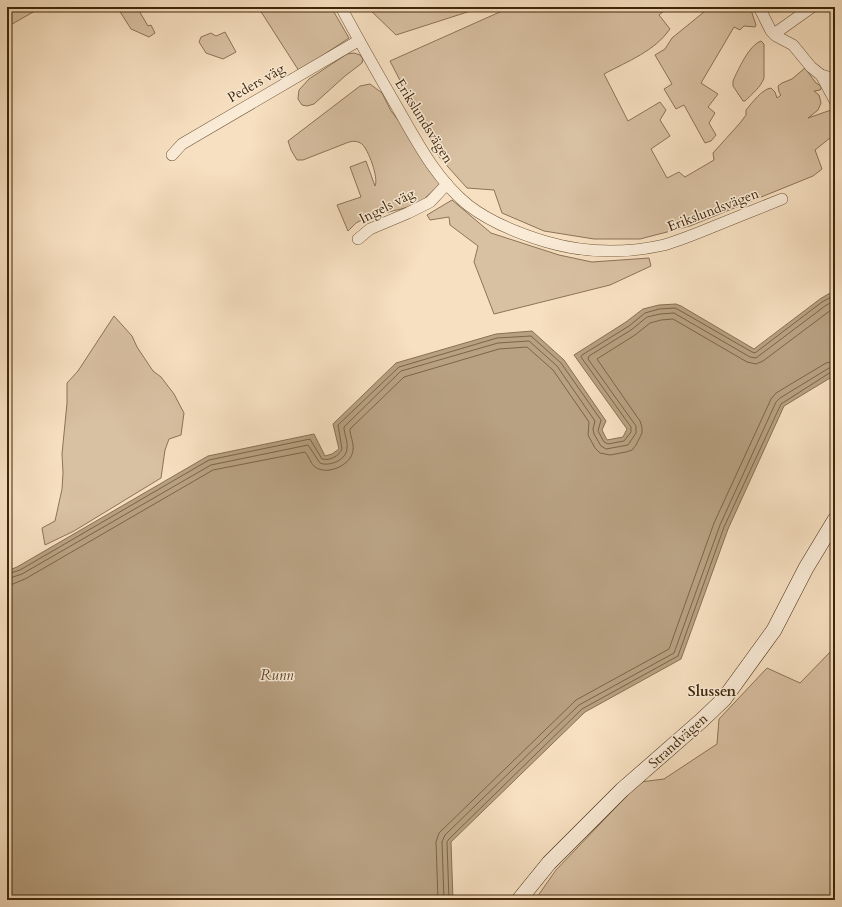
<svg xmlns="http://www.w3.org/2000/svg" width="842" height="907" font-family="Cardo,serif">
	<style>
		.green { fill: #d8c0a2; stroke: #8c7355 }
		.water { fill: #b8a182; stroke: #887051 }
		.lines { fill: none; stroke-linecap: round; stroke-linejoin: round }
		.shore { stroke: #7c6445; stroke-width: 1 }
		.street-casing { stroke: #6d5436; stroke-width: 12 }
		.secondary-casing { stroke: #3f2608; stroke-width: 16 }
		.street { stroke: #faebd7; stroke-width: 11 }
		.secondary { stroke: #faebd7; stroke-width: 15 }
		.labels { text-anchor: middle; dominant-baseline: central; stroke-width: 3; stroke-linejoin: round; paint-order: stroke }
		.street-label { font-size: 14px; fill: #3f2608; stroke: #faebd7 }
		.water-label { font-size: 15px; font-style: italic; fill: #634b2d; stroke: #faebd7 }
		.neighbourhood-label { font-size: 15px; font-weight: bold; fill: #3f2608; stroke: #faebd7 }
	</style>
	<rect width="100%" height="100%" fill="#f7e0c1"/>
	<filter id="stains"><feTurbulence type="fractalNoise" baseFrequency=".005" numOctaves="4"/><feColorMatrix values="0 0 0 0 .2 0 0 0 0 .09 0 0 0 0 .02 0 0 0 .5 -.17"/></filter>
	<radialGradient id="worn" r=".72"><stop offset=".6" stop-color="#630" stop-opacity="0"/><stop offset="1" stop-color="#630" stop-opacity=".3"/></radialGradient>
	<g class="green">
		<path d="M7,7H42L7,27Z"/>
		<path d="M117,7H141L138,9L148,26L151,25L155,33L149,37L131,29Z"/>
		<path d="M258,7H331L349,38L299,71Z"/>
		<path d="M367,7H483L396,35Z"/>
		<path d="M511,7H669L659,15L670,29C655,51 628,61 604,74L628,121L660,102L666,110L660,120L670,136L651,149L667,178L679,172L685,177L714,160L713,153L740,123L746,115V110C752,103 762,89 771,88L775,92L777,98L781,95L779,92L778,86L782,83L792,79L805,68L816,83L821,86V89L820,90L814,91L819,95L821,103L818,110L808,118L834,109L835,111V134L815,150L822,169L813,176L690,226L640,239H594L544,231L502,213L494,190L467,188L440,158L390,61Z"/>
		<path d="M710,7H750L756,25L755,27L744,26L740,30L734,27L701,83L718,94L708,107L715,113L709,123L716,135L711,141L705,143L684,105L676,109L664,89L672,84L655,55L665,49L672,38Z"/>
		<path d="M225,32L236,52L223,59L206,53L199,42L201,37L211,33L216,36Z"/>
		<path d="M761,41L764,44V78C761,87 752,94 745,101H743L733,86V81C738,70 749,45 761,41Z"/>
		<path d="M354,53L360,55L363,59L362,63L345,76L314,104L307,106L302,105L298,99L299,90L309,79L347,54Z"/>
		<path d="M370,84L382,93L391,111L402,125L440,184L420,203L401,209L368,217L356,223L348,231L337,205L361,197L350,167L366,161L375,186C379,178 368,149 362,144C358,141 354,141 349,142L303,160H297L291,150L288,141L360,86Z"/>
		<path d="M452,200L491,233L559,255L592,262L649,258L651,266L610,285L494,314L474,262L478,246L450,225L449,217L430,220L427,215Z"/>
		<path d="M114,316L132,336L137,347L153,371L161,377L174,394L184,413L181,435L169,439L165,450L161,478L74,531L45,545L42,528L55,521L62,489L63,473L62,454L67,403V383L78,371Z"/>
		<path d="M835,647V900H535L556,870L640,782L664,779L717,744L719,719L767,668L800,683Z"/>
	</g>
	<path class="water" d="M835,290V375L784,406L728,529L681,659L585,712L451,842L453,900H7V571L17,567L208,456L314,434L325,456L332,454L339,449L333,424L396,363L496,334L532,331L564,360L606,421L602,430L607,440L623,437L627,429L574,355L626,322L643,309L659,305L676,304L681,306L754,349L820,299Z"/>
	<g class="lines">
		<g class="shore">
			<path d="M7,574L20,570L209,460L310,439L322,459C330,461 339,456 342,449L338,425L399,367L497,338L531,336L561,363L601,420L598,431L604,442L608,444L624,441L631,432V427L581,357L582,355L629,326L645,313L659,309L675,308L679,310L752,352L755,353L822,302L835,295"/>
			<path d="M7,579L22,574L211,465L308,445L320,463C329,467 347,460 347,448C348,441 344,434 344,427L401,371L498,343L529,341L557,366L595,421L593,429L594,434L601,446L606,449L628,445L636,433V426L588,359L589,356L631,330L647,317L660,314L674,313L750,357L756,358L825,306L835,300"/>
			<path d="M7,585L13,584L25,579L213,470L305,452C309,456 310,463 315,467C327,476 352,465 353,450C354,443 350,436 350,429L404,377L499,349L527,347L553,370L589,422L588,435L595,448L600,453L610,455L626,452L632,450L636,445L642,433V427L640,421L597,359L635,335L650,323L661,320L673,319L747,362L756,364L763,361L835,307"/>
			<path d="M438,900L436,842L439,833L576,700L669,649L714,523L771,399L776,393L826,363L835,361"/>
			<path d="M444,900L442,842L445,835L579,705L674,653L720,525L776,402L780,398L829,368L835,367"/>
			<path d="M449,900L447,842L449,839L582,709L678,656L724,527L781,404L831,372H835"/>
		</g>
		<defs>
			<g id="street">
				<path d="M341,7C359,41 378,74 397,107C417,142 436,179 468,205C490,222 520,234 547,242C585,253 624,254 664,245C681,240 698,233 715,226C737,217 760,208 782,199"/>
				<path d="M759,7L771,31L776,36L793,45L811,67L821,75L835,101"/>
				<path d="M774,34L812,7"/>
				<path d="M821,75L835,79"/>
				<path d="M172,155L182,144L358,41"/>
				<path d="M358,239L370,229L408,213L430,202L447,184"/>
			</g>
			<path id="secondary" d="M519,900L549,863L622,790L702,720L724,699L774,630L806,568L835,520"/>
		</defs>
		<use href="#street" class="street-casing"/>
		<use href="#secondary" class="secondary-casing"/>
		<use href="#street" class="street"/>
		<use href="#secondary" class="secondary"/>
	</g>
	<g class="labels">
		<g class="street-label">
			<text transform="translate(256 83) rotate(-30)">Peders väg</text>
			<text transform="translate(424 121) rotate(58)">Erikslundsvägen</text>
			<text transform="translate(387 206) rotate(-27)">Ingels väg</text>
			<text transform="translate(713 210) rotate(-21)">Erikslundsvägen</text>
			<text transform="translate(678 741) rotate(-42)">Strandvägen</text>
		</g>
		<g class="water-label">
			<text x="277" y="675">Runn</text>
		</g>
		<g class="neighbourhood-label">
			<text x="712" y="691">Slussen</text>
		</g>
	</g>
	<rect width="842" height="907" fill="none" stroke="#f7e0c1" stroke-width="24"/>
	<rect x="8" y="8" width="826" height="891" fill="none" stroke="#3f2608" stroke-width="2"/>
	<rect x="12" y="12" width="818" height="883" fill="none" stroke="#3f2608"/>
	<rect width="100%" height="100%" filter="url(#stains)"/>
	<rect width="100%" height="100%" fill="url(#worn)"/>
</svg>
